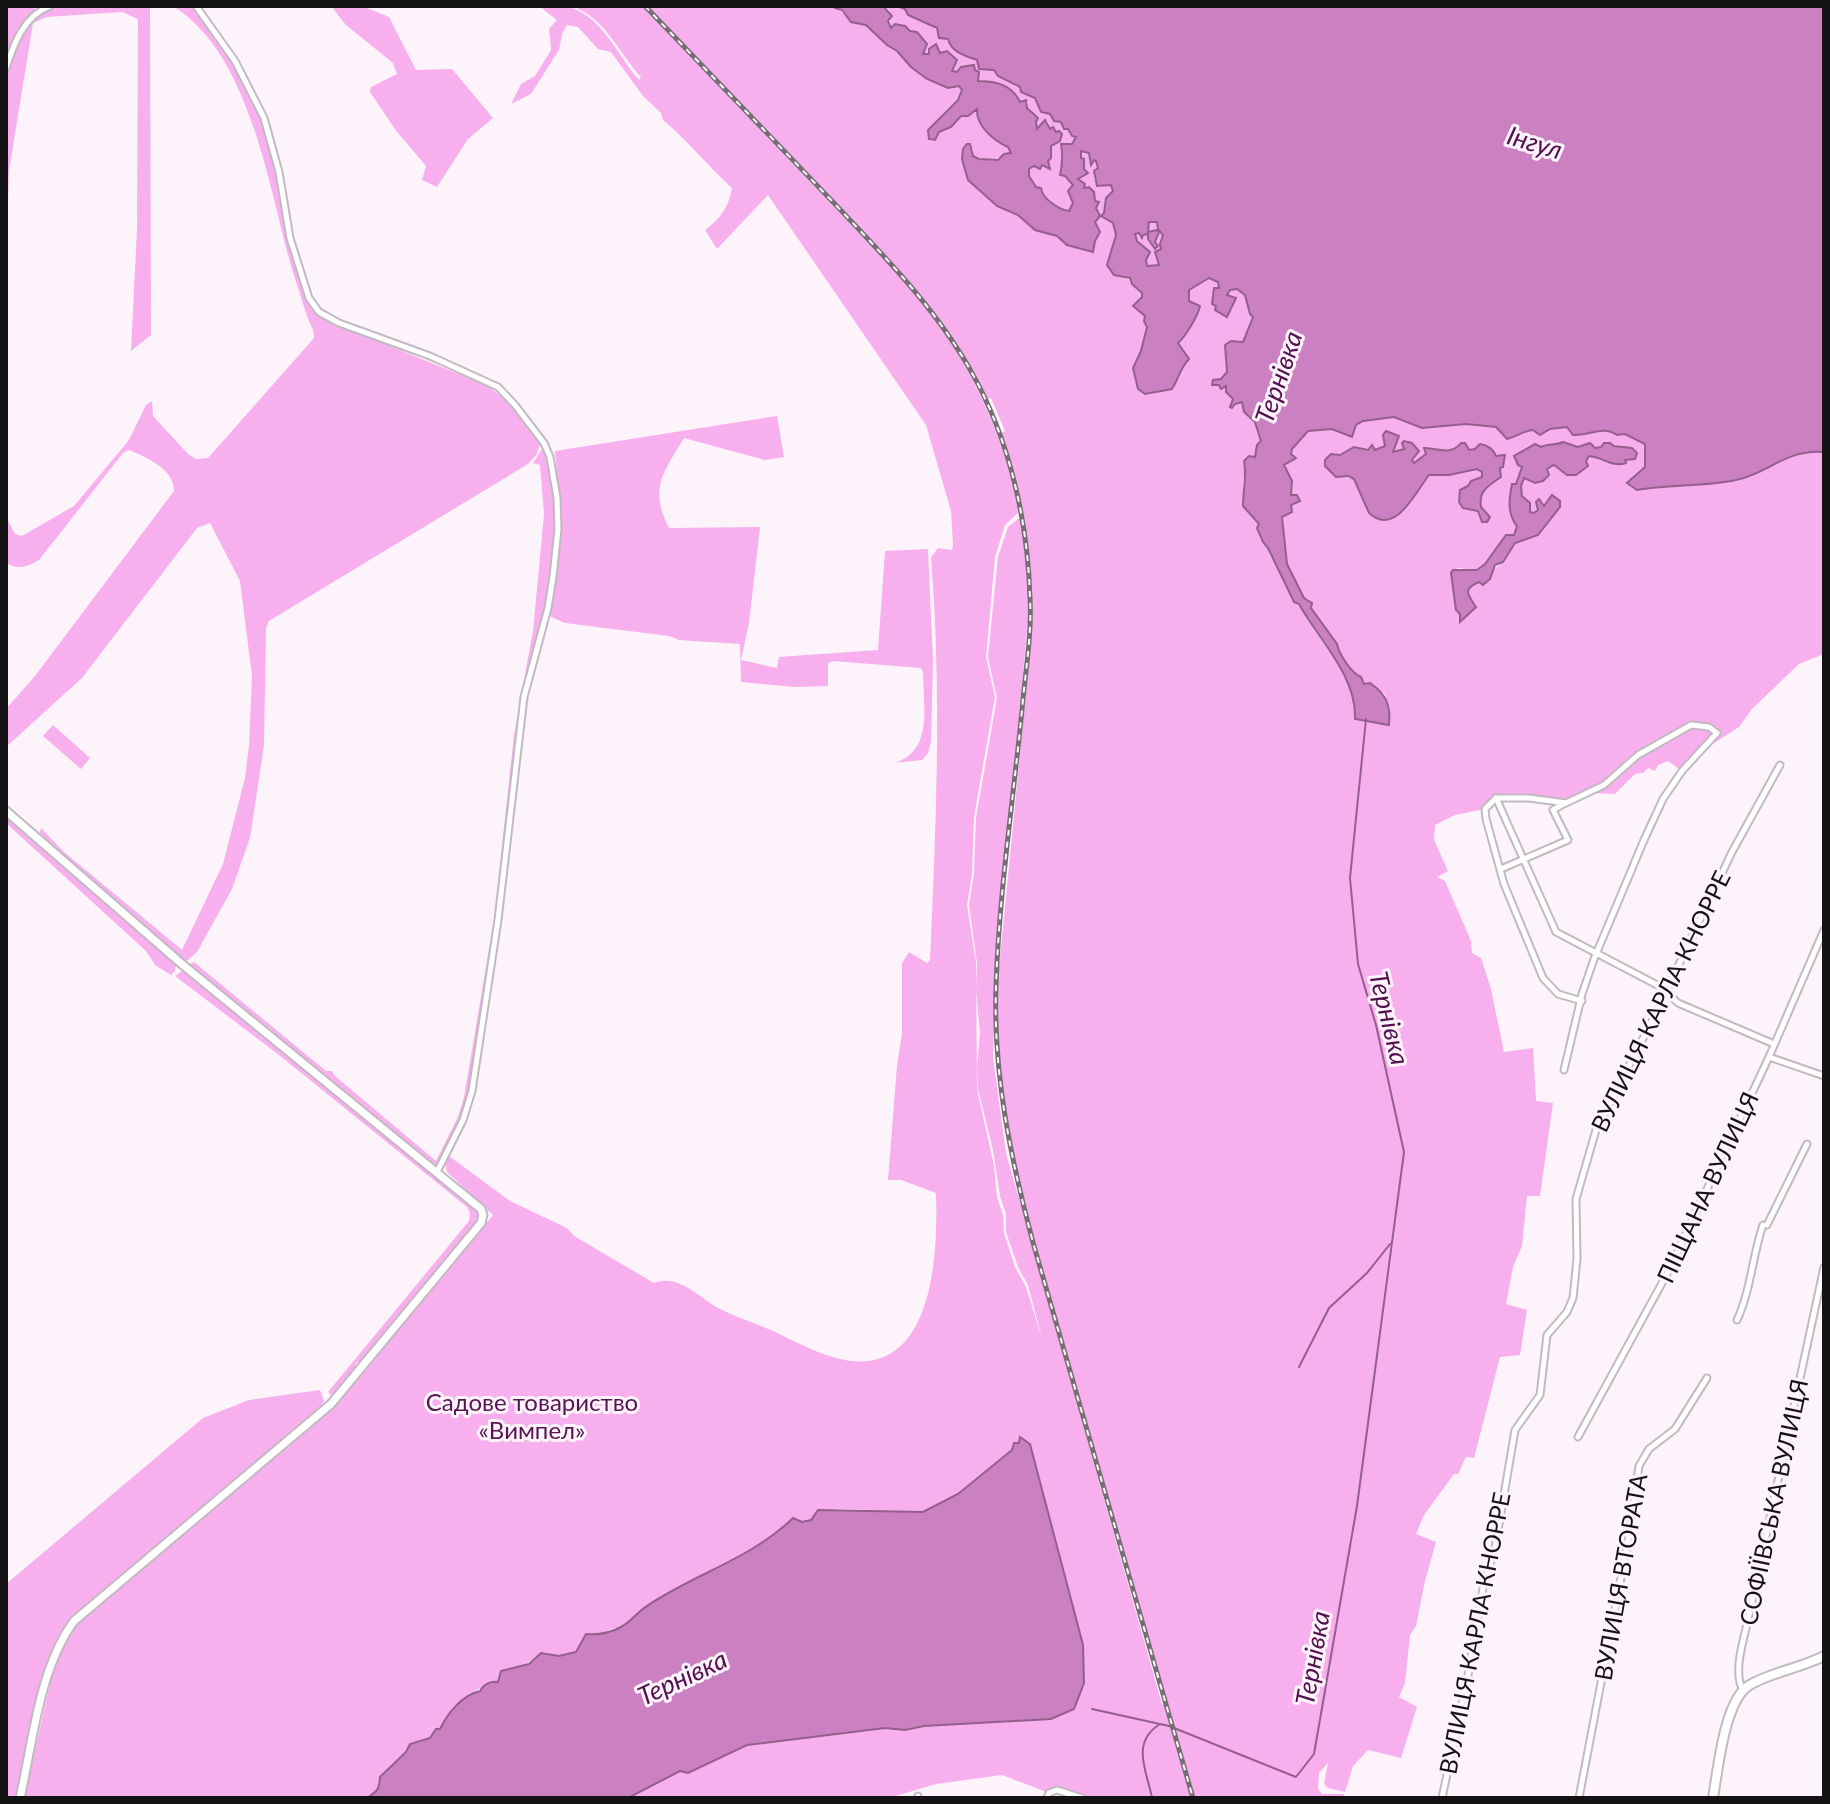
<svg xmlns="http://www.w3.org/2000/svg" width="1830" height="1804" font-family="Lato,sans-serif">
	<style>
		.green { fill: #f8afee; fill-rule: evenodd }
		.water { fill: #ca80c1; stroke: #945f8d; stroke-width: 2; fill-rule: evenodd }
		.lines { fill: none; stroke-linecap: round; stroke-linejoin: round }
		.stream { stroke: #945f8d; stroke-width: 2 }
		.minor-casing { stroke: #c2bac1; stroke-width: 9 }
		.tertiary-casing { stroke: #c2bac1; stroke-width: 11 }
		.primary-casing { stroke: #c2bac1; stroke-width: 12 }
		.minor { stroke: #fff; stroke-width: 5 }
		.tertiary { stroke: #fff; stroke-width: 7 }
		.primary { stroke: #fff; stroke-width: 8 }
		.rail-casing { stroke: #756f74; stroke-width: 5 }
		.rail { stroke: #fdf4fb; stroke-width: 2; stroke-dasharray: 6; stroke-linecap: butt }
		.labels { text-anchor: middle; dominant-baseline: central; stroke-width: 6; stroke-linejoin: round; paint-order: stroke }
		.street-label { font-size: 24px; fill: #151215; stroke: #fdf4fb }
		.park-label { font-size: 24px; fill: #561451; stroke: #fdf4fb }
		.water-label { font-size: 26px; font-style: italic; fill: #53104e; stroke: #fdf4fb }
	</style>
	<rect width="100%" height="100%" fill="#fdf4fb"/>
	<g class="green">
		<path d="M6,6H34L35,12L21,29L6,65Z"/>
		<path d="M150,6L151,335L131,351L137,229L138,19L122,12L47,17L33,23L9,171L6,263V71L16,40L37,15L52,7Z"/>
		<path d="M173,6H193L199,11L233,63L261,119L277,179L288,239L307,300L326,320L488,386L513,406L540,444L537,454L528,464L269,621L266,628L264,745L250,838L232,889L197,952L187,961L181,959L39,836L41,828L64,852L182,950L223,864L245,778L249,745L252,676L240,581L210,523L197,528L82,678L6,747V709L35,676L174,491C174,469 148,458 129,450L123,453L39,560C28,567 18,570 6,563V517L15,534L22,536L74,506L129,440L146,405L152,401L153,416L188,454L196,459L208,458L314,338C314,328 310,325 307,316C302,301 297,284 292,269C268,187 251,55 173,6Z"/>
		<path d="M331,6H362L389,17L416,70L452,69L493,118L468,139L437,187L422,180L426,166L397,132L370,92L371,87L397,74L393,63L346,25Z"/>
		<path d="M539,6C547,6 557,4 565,6C602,14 616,54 639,80L641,77C618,52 605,17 571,6H642L913,290C969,360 999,423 1020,511L1005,525L995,557L986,657L995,697L974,817L972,873L967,905L976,962L977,1089L994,1166L997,1197L1003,1215L1004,1233L1015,1267L1026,1287L1042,1339L1028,1285L1018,1267L1006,1232V1214L1000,1196L993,1150L978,1089L977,1068L980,1033L976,988L977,963L969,905L974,873L976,818L997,698L988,657L998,557L1008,527L1018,519H1021L1027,566L1028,622L997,942L993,1058L1006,1153L1162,1704L1167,1706L1036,1246L1007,1129L999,1059L997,988L1032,632C1033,561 1020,501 1001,433L1005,431L991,398L986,399L961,351L915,288L647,6H835L847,17L866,25L921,74L948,88L959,86L962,90C957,107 933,112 939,132L961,116L977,109C984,127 990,139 1009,147L1011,153L990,161L973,156L972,147L967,171L968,180L997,206L1019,215L1035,230L1094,241L1100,232L1095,222L1096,202L1078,177L1084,169L1081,150L1089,153L1093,161H1096L1098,168L1094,171V179L1105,186L1111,185L1113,191L1106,198L1105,209L1101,217L1113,223L1116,235L1107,265C1120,280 1135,276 1142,297L1135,303L1146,316L1144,321L1147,327L1141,351L1133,368L1178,380L1180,368L1188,359L1178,343C1187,336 1190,324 1198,315L1189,301V290L1209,278L1219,282L1220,289L1214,288L1212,304L1225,315L1227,296L1230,289H1237L1245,295L1247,305L1253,317L1243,342L1231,341L1225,360L1228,372L1219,385L1226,386L1233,399L1231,408L1242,401L1244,412L1255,422L1262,442L1243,479V494L1260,524L1271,557L1310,624L1345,675L1355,707V719L1389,724L1385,694L1363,684L1353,673L1338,650L1337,644L1311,608L1309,599H1304C1296,585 1288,572 1285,556C1283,546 1287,534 1281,525C1282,516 1287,514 1290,506C1296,490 1286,479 1284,465L1295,457L1291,454L1292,449L1308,431L1332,429L1351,437L1356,425L1363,421L1394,417L1422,428L1466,424L1496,427L1515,437L1521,431L1567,427L1573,435C1584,435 1590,431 1599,430C1615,428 1632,436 1645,444V467L1637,490C1670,484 1704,487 1736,480C1769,472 1787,448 1824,452V654L1799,664L1752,709L1739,727L1694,756L1682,771L1668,761L1658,765L1655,771L1648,768L1643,773L1635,774L1615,794L1593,793L1566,803L1529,798H1496L1485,809L1455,815L1435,825L1434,840L1448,871L1437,877L1445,881L1471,941L1472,953L1481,958L1491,989L1504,1052L1533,1048L1536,1101L1553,1103L1540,1196H1527L1522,1246L1513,1267L1506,1304L1527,1310L1520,1355L1500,1357L1474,1458L1466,1457L1458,1474H1454L1424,1515L1416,1534L1436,1542L1425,1581L1416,1626L1410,1635L1405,1683L1399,1697L1417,1707L1401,1758L1368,1750L1353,1766L1345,1792L1328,1788L1324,1784L1328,1763L1319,1773L1318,1789L1322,1794H1344L1343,1798H1195L1179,1743L1174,1741L1191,1798H1085L1059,1787L1049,1793L1002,1775L936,1784L889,1798H628L680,1771L688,1773L747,1745L885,1728L905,1730L924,1726L1030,1450V1444L1020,1438L1019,1444C992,1463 955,1505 922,1512C894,1517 830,1498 812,1520L802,1522L793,1518L775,1535L752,1550L650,1604L619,1628L611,1629L598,1636L589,1634L576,1652L559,1656L541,1653C528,1662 524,1669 507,1669L498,1682C472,1687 454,1706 440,1730L436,1729L430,1738L410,1744L406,1752L380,1777C379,1791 377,1791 367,1798H24L52,1675L46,1666L16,1798H6V1584L203,1418L249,1400L320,1390L324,1401L317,1412L126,1575L130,1580L333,1407L493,1215L447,1172L445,1164L449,1156L510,1201L567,1228L574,1236L654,1283C679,1273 699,1298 720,1309C736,1317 754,1323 771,1330C794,1341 819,1355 845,1360C934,1376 938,1253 936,1193L901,1180H888L897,1065L902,1034V963L909,952L927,963L930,960C936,826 942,692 931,557L938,548L952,550L953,545L951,511L926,425L768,195L717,249L705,230C720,219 729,207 732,188C708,166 687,140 663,120L661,113L643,96L611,52L598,49L578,27L567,25L562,34L559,50L531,94L511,104L521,84L535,76L551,50L549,29L557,20ZM1387,431L1389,434H1397L1399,439L1393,452L1412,445L1419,450L1412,460L1414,463L1426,454L1424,448L1441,452L1465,447C1473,453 1495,457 1505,455L1500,472L1481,495V507L1487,517L1482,522L1478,511L1459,502C1456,487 1472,484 1482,477V472L1478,469L1428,475C1415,494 1395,536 1369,513L1353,479L1335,475L1327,465L1350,451L1373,448L1375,450L1385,446ZM1604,443L1633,448L1637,453L1624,460L1601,461L1588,455L1586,461L1558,470L1555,465L1550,466L1543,479L1524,477C1519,491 1524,499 1530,512L1534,513L1538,510L1537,502L1545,506L1527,540C1511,540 1513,552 1504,561C1493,572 1467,581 1468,598L1473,602L1459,618L1460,614L1451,573L1458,568L1477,570L1485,564L1506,535H1514L1517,526C1507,514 1509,499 1512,484H1516L1522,467L1518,465L1514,456C1531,450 1555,441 1574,445C1583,447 1590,448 1601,447Z"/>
		<path d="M883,6C931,6 941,48 977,60L979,69L994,70L1020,87L1021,92L1035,98L1040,112C1055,114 1066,127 1076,137V142L1062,151V170L1073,186V203L1069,211C1051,207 1036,189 1028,172L1034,166L1046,167L1051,146L1058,142L1062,134L1049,129L1048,121L1038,129L1033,115L1027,108L1028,102H1020C1007,88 997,81 978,80L979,72L974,68H964L957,72L952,71L953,56L940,53L934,44L929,54L922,53L927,44L909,30L891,28L889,10Z"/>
		<path d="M1149,222H1157L1163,235L1159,265L1147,266L1146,260L1150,252L1136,238L1135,233L1148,234V239L1154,244L1159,232H1148Z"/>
		<path d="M777,416L784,457L765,460L684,438C663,473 649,489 669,528L760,527L749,623L741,660L777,668L779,657L878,650L885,551L928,549L933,661L931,741L928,753L922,760L894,763C934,751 923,706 923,672L921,668L833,661L828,663V686L795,687L741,682L740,644L679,640L669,636L565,623L549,616C564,562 560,506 555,451Z"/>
		<path d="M542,449H545L550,462L556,516L551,576L546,608L522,697L508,825L470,1090C462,1116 453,1143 436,1165H431L188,965L194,962L326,1071H332L335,1076L436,1161L458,1117L464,1097L494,920L514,735L533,631L544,514L540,465L533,463Z"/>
		<path d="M53,725L90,758L81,769L43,736Z"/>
		<path d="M6,816L176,963L175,971L171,975L155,965L146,951L6,823Z"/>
		<path d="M182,971L475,1208L478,1214L473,1227L361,1363L357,1362C351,1374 345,1388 331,1395L328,1392L469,1221L470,1213L467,1207L279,1055L175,976Z"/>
	</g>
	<g class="water">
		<path d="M835,6H883L892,16L888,21L891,28L895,24L905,26L910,31L917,32L927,44L923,54H929V49L936,44L940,53L947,51L957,60L952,71L957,72L961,67L974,65L975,70L979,72L978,81C996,81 1012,85 1020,102L1026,100L1027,108L1038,118L1036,122L1037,129L1045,120L1050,129L1053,127L1056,132L1059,131L1062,134L1060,141L1051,146V158L1048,161L1050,169L1042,165L1040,169L1034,166L1029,169V176L1036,187L1041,188C1042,199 1060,210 1069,211L1073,203L1068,191L1073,185L1065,176L1060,175C1062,167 1063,153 1061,144H1072L1076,137L1072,136L1068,129H1064L1061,122L1054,121L1050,114L1041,112L1035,98L1021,92L1020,87L998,76L994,70L979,69L977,60C965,56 951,52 948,39L939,38L937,28L908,15L905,9L897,6H1824V452C1785,449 1770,473 1736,480C1703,487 1670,484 1637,490L1627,483L1645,467V444L1625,434L1617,435C1603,425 1589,436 1573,435L1567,427L1550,429L1540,435L1533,430C1522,431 1517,437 1507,439L1496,427L1466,424L1422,428L1394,417L1363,421L1356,425L1352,437L1332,429L1308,431L1292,449L1291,454L1296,458L1284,465L1292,481L1291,495H1297L1300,501L1291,505L1292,512L1282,517L1287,564L1304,598L1312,603L1311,608L1337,644C1339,654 1351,673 1361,677L1364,684L1370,683C1386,694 1391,705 1389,725L1355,719C1357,676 1318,639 1299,604L1294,602L1268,548L1263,542L1257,528L1259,524L1243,506C1243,490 1247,476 1244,461L1249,456L1255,457L1257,445L1261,441L1255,422L1244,412L1242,402L1235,404L1232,408L1230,407L1233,399L1226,392V386L1221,389L1219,385H1212L1213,380L1221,379L1227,372L1225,345L1231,341L1243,342L1253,317L1250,314L1245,295L1237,289L1230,290L1227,295L1236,298L1227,317L1215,310L1216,306L1212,304L1214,288H1219L1218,282L1209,278L1189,290V301L1200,306C1198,316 1185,337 1178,343L1189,359C1180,368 1179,378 1172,389L1145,394L1138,389L1133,368L1141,351L1147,327L1144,321L1145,316L1133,306L1142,297V293L1132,284L1130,278L1114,275L1107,265L1116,235L1113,223L1101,216L1104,213L1106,198L1113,191L1111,185L1097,186L1094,171L1098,168L1096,161L1094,160L1091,165L1089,153L1081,151V158L1084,159V169L1088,173L1078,179L1085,184L1084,188L1089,187L1094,192L1095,201L1099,202L1096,208L1100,216L1095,222L1100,232L1095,241L1093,252L1067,245L1057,236L1035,230L1018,215L997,206L968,180L962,159L963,149L967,144H970L973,156L979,159L998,160L1004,154L1011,153L1008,147C994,141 976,126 977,109L968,116H961L951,127L939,132L935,140L929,139L928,130L958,100L962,90L959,86L948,88L927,79L911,67L897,51L887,45L866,25L851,22L842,10L835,8ZM1149,222H1157L1158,229L1163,235L1160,244L1161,249L1155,252L1159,265L1147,266L1146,260L1150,252L1137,241L1135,234L1139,233L1142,238L1143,235L1148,234V239L1155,249L1158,246L1155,242L1159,232L1156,230L1148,232Z"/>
		<path d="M1386,431L1399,436L1393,452L1404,449L1402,443L1404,441L1412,443L1419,451L1412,460L1414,463L1426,454L1424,448C1437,448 1451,456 1461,443H1465L1469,450L1475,449L1480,444C1488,445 1494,450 1496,456L1505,455L1503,467L1500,468L1501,477C1490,485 1478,490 1481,507L1490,517L1487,522H1482L1478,511L1463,508L1459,502L1460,490L1468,486L1471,481L1482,477V472L1477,469L1449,475H1429C1415,493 1395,537 1369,513L1354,479L1348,476L1336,477L1325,466V460L1331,454L1340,455L1354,447L1368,450L1372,445L1375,450L1385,446L1383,435Z"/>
		<path d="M1563,442L1578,447L1590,443L1595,448L1601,447L1604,443H1610L1614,446L1632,448L1637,453L1635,459L1625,460L1626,463C1612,468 1602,457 1589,456L1586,461L1588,466L1576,475H1567L1554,465L1547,469L1549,475L1543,481L1535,483L1524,478L1521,486L1522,496L1530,503V512L1534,513L1538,510L1536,502L1539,499L1544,506L1552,495L1560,501V507L1538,535L1515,543L1503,562L1495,565L1490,579L1483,585L1479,582C1462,589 1468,595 1476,607L1460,622V614L1456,610L1451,573L1453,570H1477L1485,564L1506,535H1514L1517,526C1507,514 1509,499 1512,484H1516L1522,467L1518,465L1514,456L1535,444L1541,447C1549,443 1555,446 1563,442Z"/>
		<path d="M1020,1437L1030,1444L1083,1645L1084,1683L1074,1709L1051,1719L924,1726L905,1730L885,1728L747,1745L688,1773L680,1771L628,1798H367C377,1791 379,1791 380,1777L406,1752L410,1744L430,1738L436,1729H440C447,1714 462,1695 480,1691C484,1684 491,1681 498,1682L501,1671L529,1664L541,1653L559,1656L576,1652L586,1634C598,1635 610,1633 621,1627C631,1622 639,1610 650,1604C697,1573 752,1558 793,1518L802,1522L811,1520L818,1510L923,1512L958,1494L1012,1450L1014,1443H1019Z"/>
	</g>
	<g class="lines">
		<g class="stream">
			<path d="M1299,1367L1329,1308L1367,1273L1390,1244"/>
			<path d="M1092,1709L1169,1726L1296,1777L1314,1754L1357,1506L1404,1152L1376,1025L1358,964L1350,878L1366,719"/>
			<path d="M1152,1798C1147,1771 1130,1743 1160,1724"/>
		</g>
		<defs>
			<g id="minor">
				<path d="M196,6L235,61L264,118L279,172L290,238L309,298L319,312L339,323L430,356L498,387L515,405L544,443L550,457L557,498L558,529L553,577L548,608L524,697L498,920L472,1091L463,1120L437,1172"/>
				<path d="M6,68C14,43 24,16 50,6"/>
				<path d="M1496,798H1529L1566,803L1604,785L1638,755L1691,725L1709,727L1717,733L1682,771L1663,799L1644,840L1594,959L1582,994L1564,1070"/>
				<path d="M1496,798L1556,932L1661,987L1678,1003L1774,1044"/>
				<path d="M1496,798L1485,809L1486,819L1504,884L1543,978L1558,994L1582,1001"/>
				<path d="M1501,869L1568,840L1553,810L1565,803"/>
				<path d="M1769,1057L1824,1076"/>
				<path d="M1767,1225L1807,1144"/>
				<path d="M1737,1320C1751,1290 1752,1257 1763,1225"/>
				<path d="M1578,1437L1668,1272L1769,1057L1824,930"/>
				<path d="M1743,1690C1732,1671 1745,1636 1749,1615L1824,1267"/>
				<path d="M917,1798L918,1796"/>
				<path d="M1047,1798L1049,1793L1057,1790L1082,1798"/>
				<path d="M1442,1798L1468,1675L1483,1588L1495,1548L1515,1430L1540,1395L1547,1335L1567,1312L1573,1298L1577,1259L1576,1199L1596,1130L1656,1013L1732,852L1780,765"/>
				<path d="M1579,1798L1628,1541L1639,1466L1649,1449L1675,1429L1707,1378"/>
			</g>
			<path id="tertiary" d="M6,811L183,965L481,1209L483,1215L481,1223L331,1404L74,1621C39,1669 33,1741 20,1798"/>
			<path id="primary" d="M1713,1798C1718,1770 1724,1703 1748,1686C1768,1673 1801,1668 1824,1656"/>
		</defs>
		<use href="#minor" class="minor-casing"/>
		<use href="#tertiary" class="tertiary-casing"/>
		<use href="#primary" class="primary-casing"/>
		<use href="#minor" class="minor"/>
		<use href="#tertiary" class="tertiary"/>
		<use href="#primary" class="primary"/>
		<defs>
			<path id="rail" d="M645,6C707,71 770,136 832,201C883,255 936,308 972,373C1010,441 1028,522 1030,599C1032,636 1025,673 1022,710C1013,802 999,894 996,986C993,1076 1011,1160 1034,1246L1193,1798"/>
		</defs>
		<use href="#rail" class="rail-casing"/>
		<use href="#rail" class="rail"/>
	</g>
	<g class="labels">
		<g class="street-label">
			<text transform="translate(1660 1001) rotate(-64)">ВУЛИЦЯ КАРЛА КНОРРЕ</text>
			<text transform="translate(1707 1187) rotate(-65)">ПІЩАНА ВУЛИЦЯ</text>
			<text transform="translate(1773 1502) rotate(-78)">СОФІЇВСЬКА ВУЛИЦЯ</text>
			<text transform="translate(1620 1577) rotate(-80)">ВУЛИЦЯ ВТОРАТА</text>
			<text transform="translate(1474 1633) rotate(-79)">ВУЛИЦЯ КАРЛА КНОРРЕ</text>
		</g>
		<g class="park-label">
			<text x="532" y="1401">Садове товариство<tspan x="532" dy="28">«Вимпел»</tspan></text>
		</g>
		<g class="water-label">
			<text transform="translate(1535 142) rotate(17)">Інгул</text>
			<text transform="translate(1278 377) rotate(-71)">Тернівка</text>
			<text transform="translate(1390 1018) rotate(76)">Тернівка</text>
			<text transform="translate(1312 1658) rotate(-80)">Тернівка</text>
			<text transform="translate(682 1677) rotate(-25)">Тернівка</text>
		</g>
	</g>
	<rect width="1830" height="1804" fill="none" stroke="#151215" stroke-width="16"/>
</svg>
